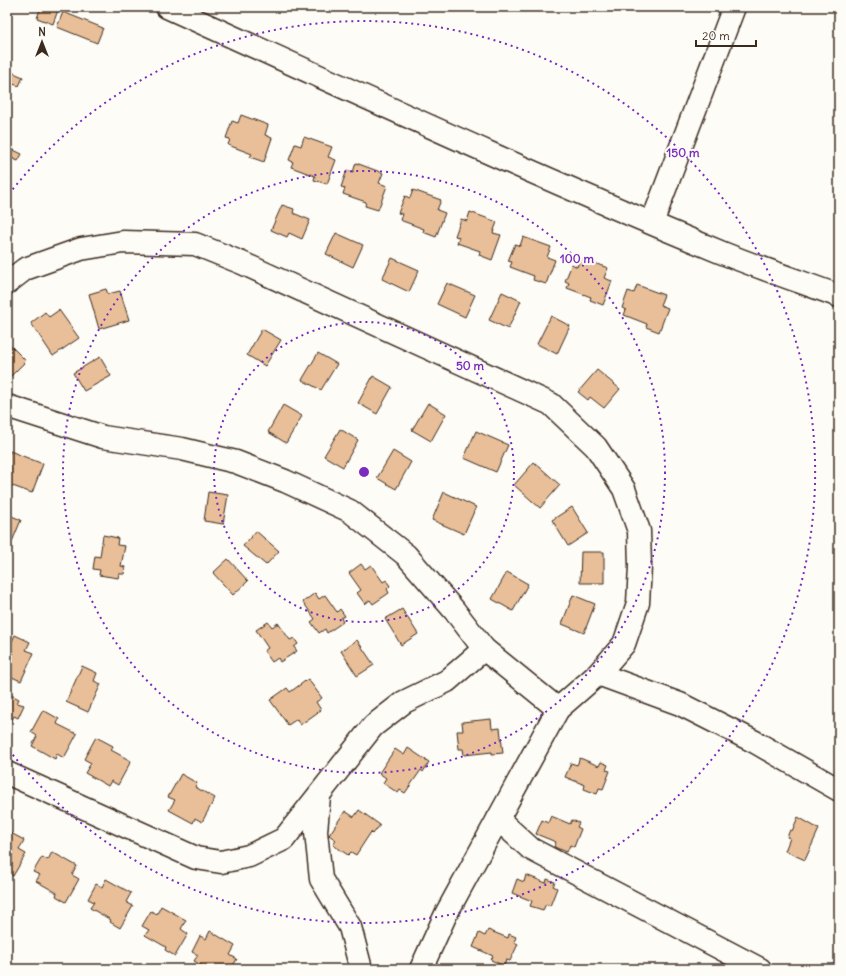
<svg xmlns="http://www.w3.org/2000/svg" width="846" height="976" font-family="Delius,sans-serif">
	<style>
		.building { fill: #e8bf98; stroke: #3b2a1e }
		.lines { fill: none; stroke-linecap: round; stroke-linejoin: round }
		.minor-casing { stroke: #3b2a1e; stroke-width: 25 }
		.minor { stroke: #fdfcf7; stroke-width: 22 }
		.ring { fill: none; stroke: #7b2cbf; stroke-width: 2; stroke-dasharray: 2 4 }
		.centre { fill: #7b2cbf; stroke: #fdfcf7; stroke-width: 2 }
		.ring-label { font-size: 12px; text-anchor: middle; font-weight: bold; fill: #7b2cbf; stroke: #fdfcf7; stroke-width: 4; stroke-linejoin: round; paint-order: stroke }
	</style>
	<rect width="100%" height="100%" fill="#fdfcf7"/>
	<filter id="ink" filterUnits="userSpaceOnUse"><feTurbulence type="fractalNoise" baseFrequency=".025" numOctaves="2"/><feDisplacementMap in="SourceGraphic" scale="8" xChannelSelector="R" yChannelSelector="G"/><feConvolveMatrix kernelMatrix="1 2 1 2 8 2 1 2 1" color-interpolation-filters="sRGB"/></filter>
	<g filter="url(#ink)">
		<g class="building">
			<path d="M41,7H50L58,10L53,24L37,18Z"/>
			<path d="M63,12L103,28L97,43L57,27Z"/>
			<path d="M7,70L23,77L19,86L7,82Z"/>
			<path d="M241,115L268,125L265,135L272,138L264,162L250,157L252,154L228,145L230,139L226,138L232,121L238,123Z"/>
			<path d="M304,137L332,147L328,157L336,160L327,184L314,180L315,176L291,167L293,162L289,160L295,144L301,146Z"/>
			<path d="M7,147L22,154L18,161L7,156Z"/>
			<path d="M356,163L383,173L379,183L387,186L378,210L365,206L366,202L343,194L345,188L341,187L347,170L353,172Z"/>
			<path d="M413,190L441,200L437,210L445,213L436,237L423,232L424,229L400,220L402,214L398,213L405,196L410,198Z"/>
			<path d="M282,205L294,209L293,213L310,220L302,239L289,233L287,237L271,230Z"/>
			<path d="M470,212L497,222L493,233L501,235L492,260L479,255L480,251L457,243L459,237L455,236L461,219L467,221Z"/>
			<path d="M336,233L363,245L353,267L326,254Z"/>
			<path d="M523,237L551,247L547,257L555,260L546,284L533,280L534,276L510,267L512,262L508,261L515,244L520,246Z"/>
			<path d="M392,258L419,270L409,292L382,279Z"/>
			<path d="M580,258L608,268L604,278L612,281L603,305L590,300L591,297L567,288L569,283L565,281L572,264L577,267Z"/>
			<path d="M447,283L475,295L465,317L437,304Z"/>
			<path d="M637,285L664,295L660,305L668,308L659,332L646,327L647,324L624,315L626,310L622,308L628,291L634,293Z"/>
			<path d="M106,289L108,294L120,291L129,320L99,329L89,294Z"/>
			<path d="M502,292L521,301L508,329L489,320Z"/>
			<path d="M59,310L79,338L53,356L31,323L45,312L49,317Z"/>
			<path d="M551,316L570,326L557,354L537,344Z"/>
			<path d="M262,329L281,340L265,366L247,355Z"/>
			<path d="M7,342L26,361L7,380Z"/>
			<path d="M318,353L337,364L321,390L302,380Z"/>
			<path d="M100,357L111,376L84,391L73,373Z"/>
			<path d="M597,370L620,389L604,408L590,397L588,400L578,392Z"/>
			<path d="M373,376L392,387L377,414L358,403Z"/>
			<path d="M428,403L446,414L431,441L412,430Z"/>
			<path d="M283,405L302,416L286,443L268,432Z"/>
			<path d="M340,429L358,440L343,467L324,456Z"/>
			<path d="M476,431L508,445L496,472L464,458Z"/>
			<path d="M10,451L43,464L32,493L7,484V459Z"/>
			<path d="M393,451L411,462L396,489L377,478Z"/>
			<path d="M534,462L560,485L540,508L514,485Z"/>
			<path d="M208,492L228,495L223,524L204,521Z"/>
			<path d="M444,492L476,507L464,534L432,520Z"/>
			<path d="M572,507L588,533L568,546L552,520Z"/>
			<path d="M7,514L21,520L9,549L7,548Z"/>
			<path d="M256,531L279,551L266,565L243,546Z"/>
			<path d="M103,535L118,538L117,545L125,546L121,566L125,567L124,574H119L118,578L99,575L100,570L93,569L95,556L100,557Z"/>
			<path d="M581,552H604V583H580Z"/>
			<path d="M228,559L248,581L233,595L213,573Z"/>
			<path d="M361,564L365,569L371,565L383,582L386,580L390,586L387,589L389,593L373,604L370,600L365,604L357,593L361,590L349,573Z"/>
			<path d="M507,572L528,584L513,611L492,599Z"/>
			<path d="M315,593L319,599L325,595L337,612L340,609L345,616L341,618L343,622L327,633L325,629L319,633L311,622L315,619L303,602Z"/>
			<path d="M573,595L595,604L584,633L562,624Z"/>
			<path d="M402,609L418,634L401,645L385,619Z"/>
			<path d="M268,622L272,627L278,623L290,640L294,638L298,644L294,647L297,651L280,662L278,658L272,662L264,651L268,648L256,630Z"/>
			<path d="M15,635L30,642L26,650L34,653L21,681L7,675V652Z"/>
			<path d="M357,640L374,665L357,676L341,651Z"/>
			<path d="M82,666L97,673L94,681L101,684L88,712L66,702Z"/>
			<path d="M308,679L322,698L316,702L321,710L300,725L297,719L288,725L270,700L287,688L290,692Z"/>
			<path d="M7,693L19,699L17,703L24,705L18,718L14,716L7,730Z"/>
			<path d="M43,710L59,719L57,724L77,734L64,758L57,754L55,759L32,746L37,736L31,732Z"/>
			<path d="M491,719L492,729L500,728L503,753L492,754V752L464,755L463,749H459L457,731H463L462,722Z"/>
			<path d="M96,737L113,746L111,750L131,761L118,785L111,781L108,786L85,773L91,763L84,759Z"/>
			<path d="M408,748L429,762L423,772L421,770L405,793L400,790L398,793L383,783L386,778L379,773L395,749L404,755Z"/>
			<path d="M580,758L599,766L601,762L608,765L606,770L610,771L603,789L599,788L597,794L584,789L585,785L565,777L571,763L577,765Z"/>
			<path d="M181,774L197,783L195,787L215,798L202,822L195,818L193,823L169,810L175,800L168,797Z"/>
			<path d="M359,810L380,825L373,834L371,832L356,855L351,852L348,855L333,845L336,840L329,835L345,811L354,817Z"/>
			<path d="M551,816L570,824L572,820L579,823L577,827L581,829L574,847L570,845L567,852L554,847L556,842L536,834L542,820L548,823Z"/>
			<path d="M798,817L819,829L805,860L785,851L790,838L787,837L790,830L792,831Z"/>
			<path d="M7,831L24,840L19,850L26,854L13,876L7,872Z"/>
			<path d="M52,852L77,866L72,875L79,879L66,902L56,896L57,893L36,881L40,875L33,872L42,857L48,860Z"/>
			<path d="M526,875L546,883L547,879L555,882L553,886L557,888L550,906L546,904L543,910L530,906L532,901L512,893L517,879L524,882Z"/>
			<path d="M106,879L131,893L126,902L133,906L120,928L110,922L111,920L90,908L94,902L88,899L96,884L102,887Z"/>
			<path d="M161,906L186,920L181,929L188,934L175,956L165,950L166,947L145,935L149,930L142,926L151,911L157,914Z"/>
			<path d="M488,930L508,938L509,934L516,937L514,942L518,944L510,961L506,960L504,966L491,960L493,956L473,947L479,933L485,936Z"/>
			<path d="M210,931L235,946L230,955L237,959L231,969H208L194,961L198,955L192,952L200,936L206,939Z"/>
		</g>
		<g class="lines">
			<defs>
				<g id="minor">
					<path d="M167,7C352,91 537,177 725,254C763,269 801,282 839,296"/>
					<path d="M652,223L734,7"/>
					<path d="M7,283L25,269L81,249L123,242L195,244L242,263L551,404L596,447L624,489L639,531L640,567L638,603L624,644L598,674L558,709L484,649"/>
					<path d="M7,406L103,437L182,449L236,462L285,481L350,511L406,555L454,610L484,649L447,681L404,702L373,726L284,839L249,856L221,862L196,858L7,773"/>
					<path d="M598,674L680,704L755,742L839,790"/>
					<path d="M319,796L316,832L321,879L350,927L361,969"/>
					<path d="M498,819L531,849L760,969"/>
					<path d="M421,969L446,914L558,709"/>
				</g>
			</defs>
			<use href="#minor" class="minor-casing"/>
			<use href="#minor" class="minor"/>
		</g>
	</g>
	<g class="ring">
		<circle cx="364" cy="472" r="150"/>
		<circle cx="364" cy="472" r="301"/>
		<path d="M9 194A451 451 0 1 1 9 750"/>
	</g>
	<circle cx="364" cy="472" r="6" class="centre"/>
	<g class="ring-label">
		<text x="683" y="157">150 m</text>
		<text x="577" y="263">100 m</text>
		<text x="470" y="370">50 m</text>
	</g>
	<rect width="846" height="976" fill="none" stroke="#fdfcf7" stroke-width="24"/>
	<rect x="12" y="12" width="822" height="952" fill="none" stroke="#3b2a1e" stroke-width="1.5" filter="url(#ink)"/>
	<g transform="translate(42 42)" stroke="#fdfcf7" stroke-width="3" paint-order="stroke">
	<path d="M0-3L7 15L0 10L-7 15Z" fill="#3b2a1e"/>
	<text y="-6" font-size="11" font-weight="bold" text-anchor="middle" fill="#3b2a1e">N</text>
	</g>
	<path d="M696 40v6h60v-6" fill="none" stroke="#3b2a1e" stroke-width="2"/>
	<text x="702" y="40" font-size="12" fill="#3b2a1e" stroke="#fdfcf7" stroke-width="3" paint-order="stroke">20 m</text>
</svg>
